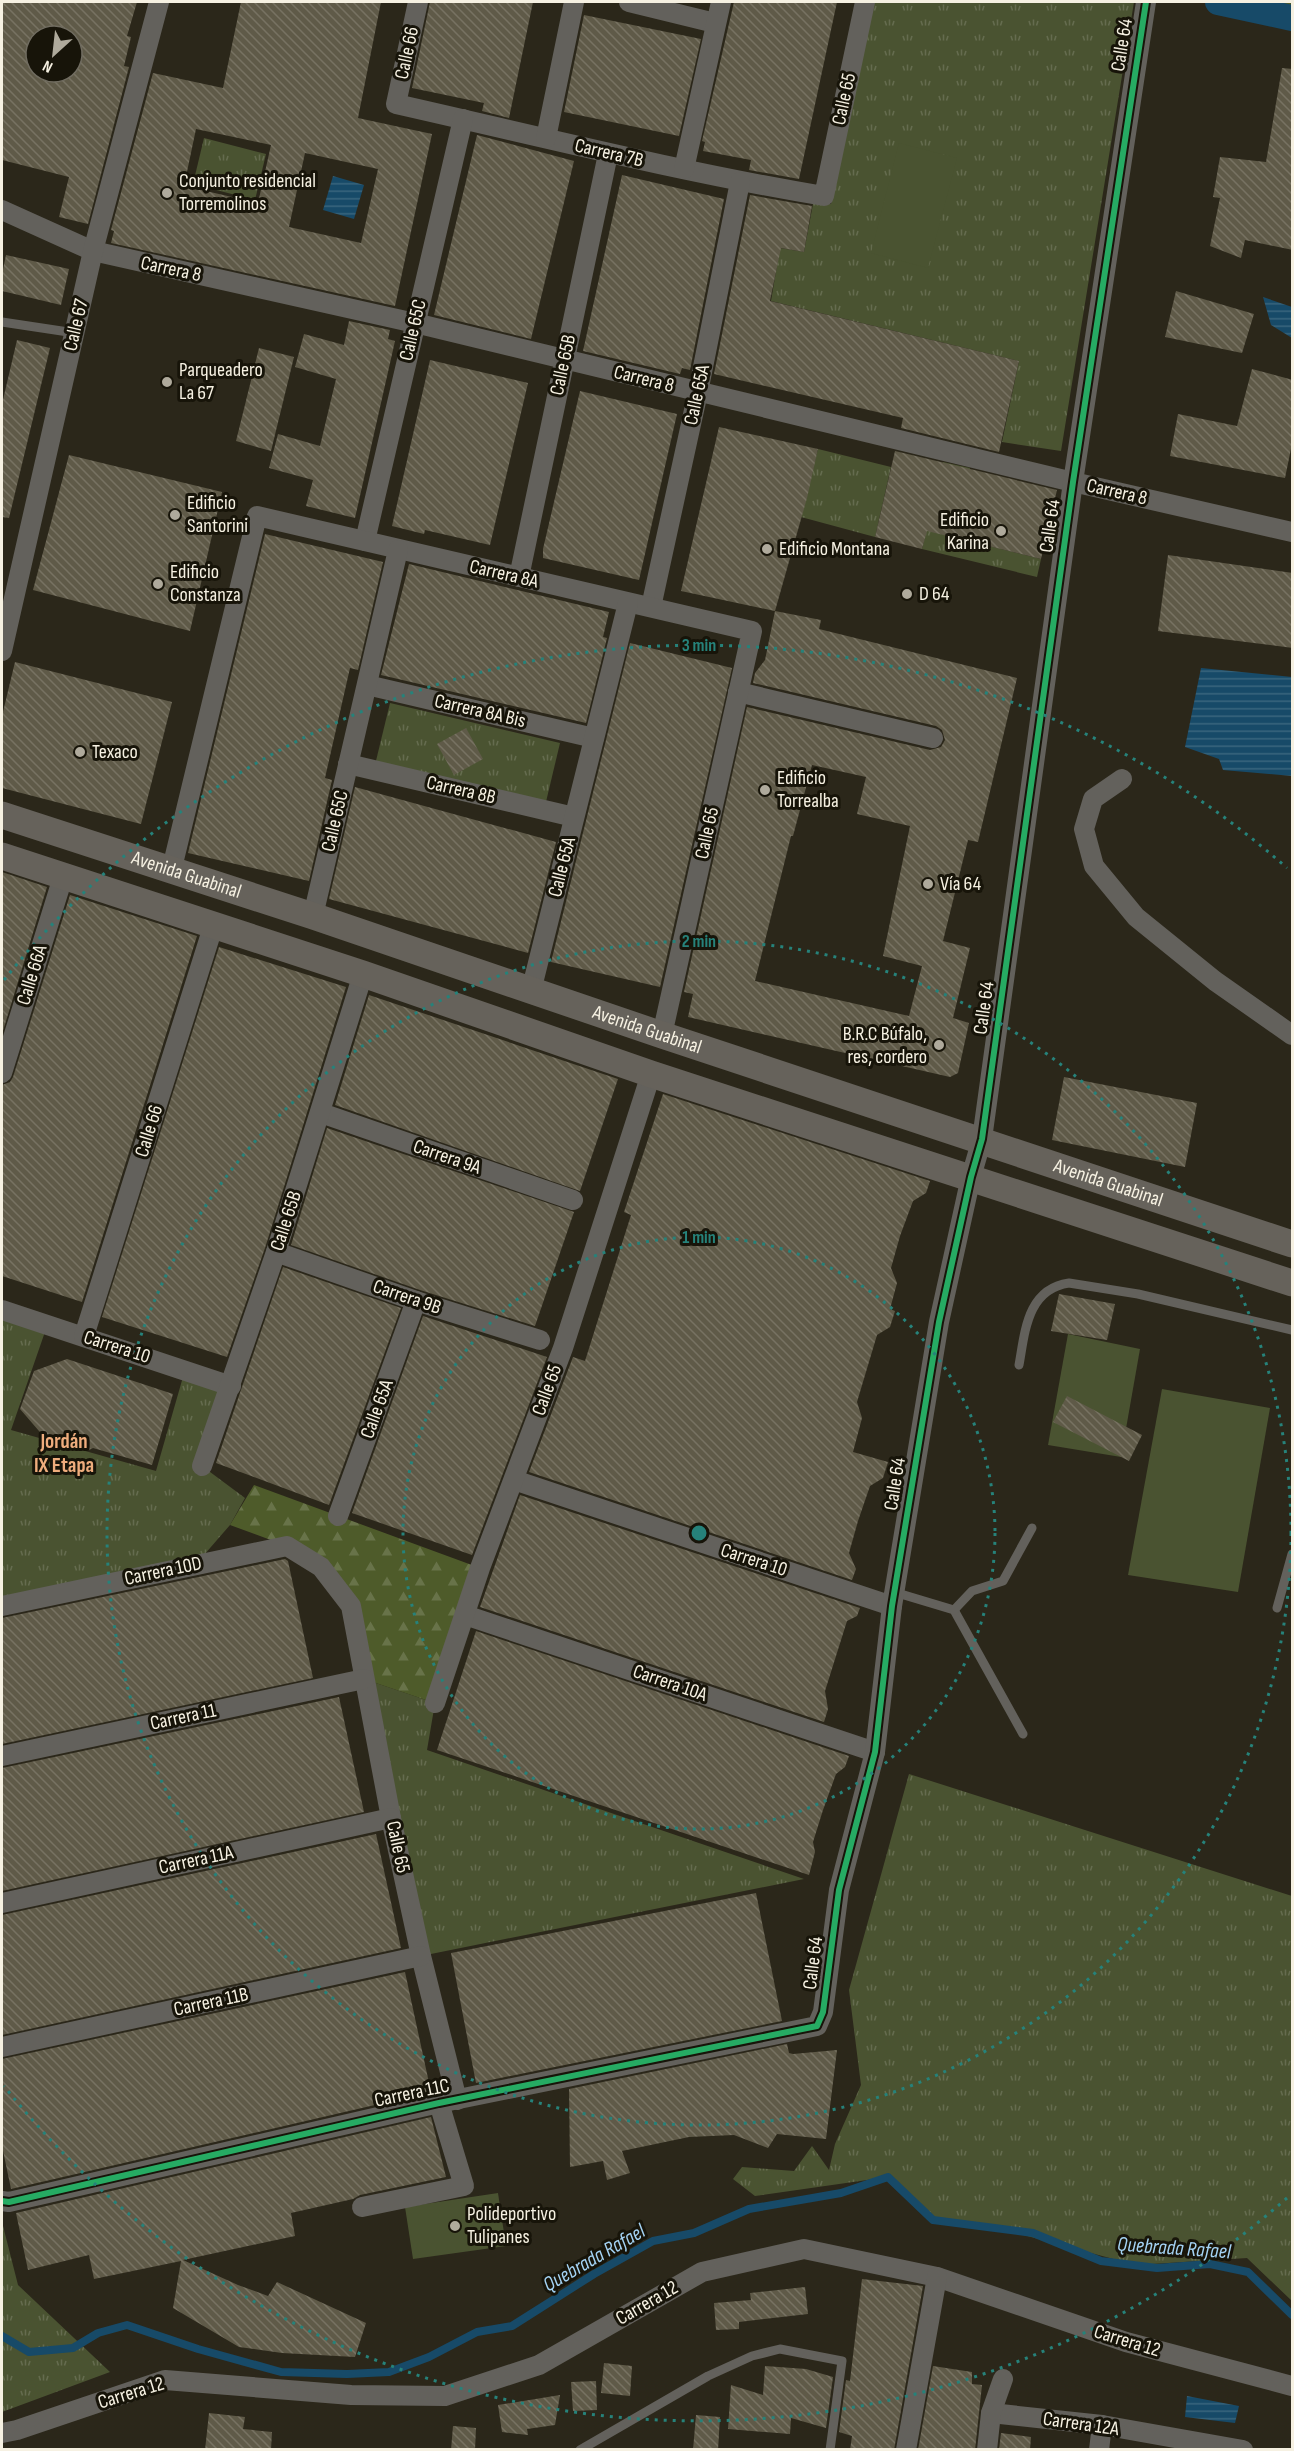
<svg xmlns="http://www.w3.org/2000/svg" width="1294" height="2451" font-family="'Sofia Sans Condensed',sans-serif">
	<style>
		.grass { fill: url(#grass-tufts) }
		.forest { fill: url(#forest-firs) }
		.pitch { fill: #4a5331 }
		.water { fill: url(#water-rules) }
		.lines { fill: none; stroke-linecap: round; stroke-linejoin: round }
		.stream { stroke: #174a68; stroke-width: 8 }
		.canal { stroke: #174a68; stroke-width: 26 }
		.building { fill: url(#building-back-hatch); fill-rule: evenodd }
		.lane { stroke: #63615c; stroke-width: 9 }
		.street { stroke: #63615c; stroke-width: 20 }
		.secondary { stroke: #66625b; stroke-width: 27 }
		.cycleway-casing { stroke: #171409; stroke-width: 10 }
		.cycleway { stroke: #26ab63; stroke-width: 6 }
		.ring { fill: none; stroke: #26827a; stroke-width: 3; stroke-dasharray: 3 6 }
		.poi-dot { fill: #afaa9c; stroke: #171409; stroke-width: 2 }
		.labels { text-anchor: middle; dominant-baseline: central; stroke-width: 6; stroke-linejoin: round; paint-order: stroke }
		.street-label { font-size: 20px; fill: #f6f1e2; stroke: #171409 }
		.poi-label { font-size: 20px; fill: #f6f1e2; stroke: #171409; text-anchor: start }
		.neighbourhood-label { font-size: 21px; font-weight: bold; fill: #efad7d; stroke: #171409 }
		.water-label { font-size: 21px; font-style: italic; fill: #a4d2f3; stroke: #171409 }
		.centre { fill: #26827a; stroke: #171409; stroke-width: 3 }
		.ring-label { font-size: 18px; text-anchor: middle; font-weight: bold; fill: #26827a; stroke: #171409; stroke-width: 6; stroke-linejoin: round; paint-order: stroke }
	</style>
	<defs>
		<pattern id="grass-tufts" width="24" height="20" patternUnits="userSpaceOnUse" patternTransform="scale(1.5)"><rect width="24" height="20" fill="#4a5331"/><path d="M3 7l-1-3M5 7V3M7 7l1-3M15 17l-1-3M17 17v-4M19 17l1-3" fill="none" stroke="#656c4f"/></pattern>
		<pattern id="forest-firs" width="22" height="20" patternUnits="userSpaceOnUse" patternTransform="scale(1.5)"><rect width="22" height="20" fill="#4e5b2a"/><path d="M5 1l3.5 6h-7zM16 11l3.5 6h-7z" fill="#687349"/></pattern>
		<pattern id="water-rules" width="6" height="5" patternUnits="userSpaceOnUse" patternTransform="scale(1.5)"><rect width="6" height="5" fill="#174a68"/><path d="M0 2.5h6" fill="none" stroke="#39657d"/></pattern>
		<pattern id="building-back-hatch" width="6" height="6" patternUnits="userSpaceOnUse" patternTransform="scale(1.5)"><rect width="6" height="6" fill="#5f5a48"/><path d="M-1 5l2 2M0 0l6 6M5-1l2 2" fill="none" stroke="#777262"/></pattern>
	</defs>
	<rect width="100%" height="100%" fill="#2b271a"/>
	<g class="grass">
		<path d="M872,2H1134L1061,451L1002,442L1019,361L771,301L780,248L804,252L813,204H831Z"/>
		<path d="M204,138L266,154L255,200L193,184Z"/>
		<path d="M818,449L891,467L875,537L801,517Z"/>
		<path d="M943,462L970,468L953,537L1041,559L1037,577L922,549Z"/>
		<path d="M390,703L560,743L545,806L375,765Z"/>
		<path d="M2,1310L47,1326L11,1430L156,1471L185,1370L231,1386L202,1466L245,1498L230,1525L197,1563L2,1606Z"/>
		<path d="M364,1679L435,1703L427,1750L804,1879L421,1956Z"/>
		<path d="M909,1774L1292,1896V2301L1247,2258L1136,2265L1001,2229L933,2220L888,2177L755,2196L733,2179L742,2167L794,2171L812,2146L829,2170L835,2144L861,2085L849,1990Z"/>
		<path d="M2,2222L18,2285L110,2372L2,2412Z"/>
	</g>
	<g class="forest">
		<path d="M1213,2H1292V17Z"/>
		<path d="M254,1485L480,1568L435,1703L364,1679L351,1606L287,1546L230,1525Z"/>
	</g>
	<g class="pitch">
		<path d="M899,143L957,158L928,268L871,253Z"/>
		<path d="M1068,1334L1140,1349L1121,1457L1048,1445Z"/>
		<path d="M1162,1389L1270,1408L1238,1592L1128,1575Z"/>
		<path d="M498,2193L506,2246L413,2259L405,2207Z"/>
	</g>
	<g class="water">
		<path d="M333,176L364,185L354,219L323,210Z"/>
		<path d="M1263,297L1292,307V338L1271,325Z"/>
		<path d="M1201,668L1292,677V776L1223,770L1219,759L1185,747Z"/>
		<path d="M1187,2396L1239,2406L1235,2423L1185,2417Z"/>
	</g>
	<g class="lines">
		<path class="stream" d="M2,2336L29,2352L73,2348L98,2333L127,2325L198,2349L281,2372L347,2374L389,2372L429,2357L477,2332L512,2326L594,2274L653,2241L694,2233L749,2209L841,2193L888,2177L933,2220L1033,2233L1101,2261L1157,2268L1210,2264L1248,2272L1292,2315"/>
		<path class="canal" d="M1218,2L1292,18"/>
	</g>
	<g class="building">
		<path d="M2,2H137L127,36L131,37L124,66L129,67L88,224L59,217L69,177L2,160ZM36,36H72V72H36Z"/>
		<path d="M241,2H381L358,118L432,134L395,306L111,243L114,231L111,230L153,73L223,88ZM196,129L271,145L258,203L184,186ZM305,153L378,169L361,243L289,227Z"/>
		<path d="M430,2H533L509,118L482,111L484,103L412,88Z"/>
		<path d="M734,2H837L799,179L749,170L751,160L703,151L705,142L702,141Z"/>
		<path d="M584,15L701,39L679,136L564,112Z"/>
		<path d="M1282,68L1293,69V250L1245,240L1241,258L1210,246L1220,198L1213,197L1220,157L1266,162Z"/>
		<path d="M477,135L574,161L531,339L434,315Z"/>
		<path d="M622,175L724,199L690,370L682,368L680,374L583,351Z"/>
		<path d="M750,195L812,206L804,252L781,248L770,301L1019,361L999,452L901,428L903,418L714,374Z"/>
		<path d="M6,255L69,269L61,305L2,291V274Z"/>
		<path d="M1176,291L1254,314L1242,353L1165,337Z"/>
		<path d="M349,321L390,330L388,339L395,341L355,518L306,506L313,480L269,468L278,434L320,446L336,379L295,367L304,334L344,345Z"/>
		<path d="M17,340L50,348L9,518L2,517V404Z"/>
		<path d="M259,348L294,357L271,451L236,441Z"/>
		<path d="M430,360L528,383L490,545L425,530L424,534L392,526Z"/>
		<path d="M1252,369L1293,380V439L1285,478L1170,456L1178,414L1237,426Z"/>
		<path d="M580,391L677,414L639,580L543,558V549Z"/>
		<path d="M719,427L818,449L807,498L775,611L821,620L819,629L1017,678L978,842L968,840L943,941L970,948L953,1018L969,1023L958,1073L950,1077L688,1017L693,994L684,992L747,707L930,750L941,747L945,740L942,730L936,726L753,683L755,673L765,660L775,611L681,591ZM812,765L866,777L857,814L910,826L883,956L922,966L909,1016L755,981L791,836H793Z"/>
		<path d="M895,451L1057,490L1041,559L927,531L922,549L875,537Z"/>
		<path d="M69,455L222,492L190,631L33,590Z"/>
		<path d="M265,534L383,562L358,670L350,668L325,778L332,780L309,881L188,853Z"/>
		<path d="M1168,555L1293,573V648L1158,631Z"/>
		<path d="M409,564L609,612L603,637L607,638L586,723L381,675Z"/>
		<path d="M630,643L732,668L660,987L551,962Z"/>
		<path d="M15,662L172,702L141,824L2,788V716Z"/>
		<path d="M466,728L483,759L454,775L437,744Z"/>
		<path d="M355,787L556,842L528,953L329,899Z"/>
		<path d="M2,872L47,887L2,1034Z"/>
		<path d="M70,895L197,936L82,1302L2,1276V1085L10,1082L13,1077Z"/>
		<path d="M219,947L346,987L265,1248L227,1357L102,1317Z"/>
		<path d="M369,995L618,1079L580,1191L335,1105Z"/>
		<path d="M1064,1077L1197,1103L1185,1167L1052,1140Z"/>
		<path d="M663,1094L930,1181L926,1193L913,1201L900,1236L891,1268L897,1283L890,1309L895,1311L890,1327L877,1335L857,1402L862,1418L853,1452L888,1462L883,1478L870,1486L858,1521L849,1553L856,1569L852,1580L529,1472L573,1357L585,1361L631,1215L624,1212Z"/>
		<path d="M327,1128L574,1212L535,1326L420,1290L291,1245Z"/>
		<path d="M283,1267L401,1308L329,1505L216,1463Z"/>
		<path d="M1059,1294L1115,1304L1107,1340L1051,1331Z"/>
		<path d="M423,1316L547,1357L472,1555L352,1513Z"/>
		<path d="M67,1359L173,1394L152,1465L93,1448L89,1450L45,1438L20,1409L34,1371Z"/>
		<path d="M1067,1396L1142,1435L1129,1461L1053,1422Z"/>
		<path d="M520,1495L860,1608L857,1616L847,1621L825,1691L828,1709L824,1722L480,1607Z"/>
		<path d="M285,1559L288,1561L313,1678L2,1744V1618Z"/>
		<path d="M476,1631L849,1756L845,1767L836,1774L823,1810L813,1842L815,1852L809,1875L437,1750Z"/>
		<path d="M339,1697L364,1812L2,1891V1768Z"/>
		<path d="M376,1834L401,1948L2,2035V1915Z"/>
		<path d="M756,1893L782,2021L476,2083L451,1953Z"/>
		<path d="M405,1972L431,2092L11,2189L2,2146V2059Z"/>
		<path d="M787,2044L789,2053L793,2054L837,2050L826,2139L777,2134L768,2148L734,2135L689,2137L622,2151L630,2173L607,2180L603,2161L570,2167L569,2089Z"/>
		<path d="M431,2117L446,2177L360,2195L353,2199L291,2213L295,2236L183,2260L238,2285L268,2296L277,2282L366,2323L355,2357L282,2353L239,2347L173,2308L181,2261L94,2279L89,2255L28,2270L16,2213Z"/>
		<path d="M862,2279L923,2286L894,2450H850L852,2436L839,2432L846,2380L850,2381Z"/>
		<path d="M805,2287L808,2314L739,2322V2329L716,2330L714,2303L751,2300L750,2293Z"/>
		<path d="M604,2363L632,2366L630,2396L601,2393Z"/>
		<path d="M765,2366L806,2369L833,2377L826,2428L791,2418L790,2434L728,2429L731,2385L763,2395Z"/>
		<path d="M933,2366L972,2372V2384L982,2385L975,2450H918Z"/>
		<path d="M596,2381L597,2410L573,2411L571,2382Z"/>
		<path d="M560,2395L555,2425L527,2429L528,2435L502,2432L498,2405Z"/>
		<path d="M209,2413L245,2417L243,2429L272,2432L271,2450H205Z"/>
		<path d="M696,2415L720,2417L718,2450H693Z"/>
		<path d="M453,2426L476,2428L475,2450H451Z"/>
		<path d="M1001,2433L1031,2437L1030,2450H999Z"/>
	</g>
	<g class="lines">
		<g class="lane">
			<path d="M2,322L75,333"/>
			<path d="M1019,1365C1025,1332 1027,1289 1069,1283L1138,1294L1292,1330"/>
			<path d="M894,1592L954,1610L1023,1734"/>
			<path d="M1277,1608L1292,1554"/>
			<path d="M954,1610L972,1591L1003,1581L1032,1528"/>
			<path d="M580,2450L708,2376L752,2356L780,2349L842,2361L830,2450"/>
		</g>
		<g class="street">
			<path d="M418,2L396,104C538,136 680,172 824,196L865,2"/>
			<path d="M629,2L715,23"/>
			<path d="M546,138L574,2"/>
			<path d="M684,169L721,2"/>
			<path d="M2,210L93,251L415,323L1073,482L1292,532"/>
			<path d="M365,541L463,119"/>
			<path d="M519,577L608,154"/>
			<path d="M651,607L698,392L740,182"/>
			<path d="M2,651L93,251L159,2"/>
			<path d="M367,685L594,738"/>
			<path d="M738,692L933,738"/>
			<path d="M348,764L574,817"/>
			<path d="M1122,779L1093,799L1084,829L1094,866L1136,917L1215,981L1292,1035"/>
			<path d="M171,872L257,516L752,631L662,1035"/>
			<path d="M313,916L398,550"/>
			<path d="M531,991L628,603"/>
			<path d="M2,1073L63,877"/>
			<path d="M321,1113L573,1200"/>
			<path d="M276,1252L416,1301L540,1340"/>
			<path d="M2,1310L231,1386"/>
			<path d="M84,1336L213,927"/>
			<path d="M202,1466L276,1252L363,974"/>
			<path d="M514,1480L892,1606"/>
			<path d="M338,1516L416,1301"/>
			<path d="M2,1606L287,1546L321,1567L351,1606L391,1818L421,1956L457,2100"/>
			<path d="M465,1615L875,1752"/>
			<path d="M435,1703L480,1568L563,1348L651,1074"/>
			<path d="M2,1756L364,1679"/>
			<path d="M2,1903L391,1818"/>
			<path d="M2,2047L421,1956"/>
			<path d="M2,2201L9,2202L439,2103L817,2026L823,2012L839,1890L875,1752L892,1606L939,1322L971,1177L982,1139L1073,482L1146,2"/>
			<path d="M362,2207L464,2186L439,2103"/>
			<path d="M991,2413L1102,2425L1243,2450"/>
			<path d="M2,2433L17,2430L165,2380L351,2395L445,2396L539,2365L702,2272L804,2249L937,2277L1126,2342L1292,2386"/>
			<path d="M906,2450L937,2277"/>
			<path d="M987,2450L991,2413L1003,2379"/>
			<path d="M1099,2450L1102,2425"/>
		</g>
		<g class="secondary">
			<path id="s1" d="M2,815L313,916L662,1035L1292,1244"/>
			<path d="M2,856L363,974L651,1074L1292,1283"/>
		</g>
		<defs>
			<path id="cycleway" d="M2,2201L9,2202L439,2103L817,2026L823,2012L839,1890L875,1752L892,1606L939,1322L971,1177L982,1139L1073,482L1146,2"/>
		</defs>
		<use href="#cycleway" class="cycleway-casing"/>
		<use href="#cycleway" class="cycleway"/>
	</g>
	<g class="ring">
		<circle cx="699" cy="1533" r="296"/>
		<circle cx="699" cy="1533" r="592"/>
		<path d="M1287 2198A888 888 0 0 1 4 2086M4 980A888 888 0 0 1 1287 868"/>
	</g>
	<g class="poi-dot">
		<circle cx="167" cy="193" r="6"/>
		<circle cx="167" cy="382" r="6"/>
		<circle cx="175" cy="515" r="6"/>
		<circle cx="1001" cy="531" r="6"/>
		<circle cx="767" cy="549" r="6"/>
		<circle cx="158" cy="584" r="6"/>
		<circle cx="907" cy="594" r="6"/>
		<circle cx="80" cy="752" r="6"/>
		<circle cx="765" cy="790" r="6"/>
		<circle cx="928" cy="884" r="6"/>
		<circle cx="939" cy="1045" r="6"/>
		<circle cx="455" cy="2226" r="6"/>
	</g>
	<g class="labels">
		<g class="street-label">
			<text transform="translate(1122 45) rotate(-81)">Calle 64</text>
			<text transform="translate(407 53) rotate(-78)">Calle 66</text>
			<text transform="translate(844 99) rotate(-78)">Calle 65</text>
			<text transform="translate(609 153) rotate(13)">Carrera 7B</text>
			<text transform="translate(171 269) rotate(12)">Carrera 8</text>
			<text transform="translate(76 325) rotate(-77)">Calle 67</text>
			<text transform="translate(413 330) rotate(-77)">Calle 65C</text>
			<text transform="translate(563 365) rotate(-78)">Calle 65B</text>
			<text transform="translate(644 379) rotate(14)">Carrera 8</text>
			<text transform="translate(697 395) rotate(-78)">Calle 65A</text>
			<text transform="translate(1117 492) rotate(13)">Carrera 8</text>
			<text transform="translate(1050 526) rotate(-82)">Calle 64</text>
			<text transform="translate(504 574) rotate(13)">Carrera 8A</text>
			<text transform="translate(480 711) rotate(13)">Carrera 8A Bis</text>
			<text transform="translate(461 790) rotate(13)">Carrera 8B</text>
			<text transform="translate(335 821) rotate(-77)">Calle 65C</text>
			<text transform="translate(707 833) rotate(-78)">Calle 65</text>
			<text transform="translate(562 867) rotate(-76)">Calle 65A</text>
			<text stroke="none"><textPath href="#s1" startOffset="194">Avenida Guabinal</textPath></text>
			<text transform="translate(32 975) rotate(-73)">Calle 66A</text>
			<text transform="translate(984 1008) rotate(-82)">Calle 64</text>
			<text stroke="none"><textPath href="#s1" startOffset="680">Avenida Guabinal</textPath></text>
			<text transform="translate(149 1131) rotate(-73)">Calle 66</text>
			<text transform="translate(447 1157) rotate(19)">Carrera 9A</text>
			<text stroke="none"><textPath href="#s1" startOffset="1166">Avenida Guabinal</textPath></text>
			<text transform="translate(286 1221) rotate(-72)">Calle 65B</text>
			<text transform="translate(407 1297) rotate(19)">Carrera 9B</text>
			<text transform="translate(117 1347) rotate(18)">Carrera 10</text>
			<text transform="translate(547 1390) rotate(-70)">Calle 65</text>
			<text transform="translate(377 1409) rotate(-70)">Calle 65A</text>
			<text transform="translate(895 1484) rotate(-81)">Calle 64</text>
			<text transform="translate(754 1560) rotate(18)">Carrera 10</text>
			<text transform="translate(163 1571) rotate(-12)">Carrera 10D</text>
			<text transform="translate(670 1683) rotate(19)">Carrera 10A</text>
			<text transform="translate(183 1717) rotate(-12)">Carrera 11</text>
			<text transform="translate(398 1847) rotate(78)">Calle 65</text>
			<text transform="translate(196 1860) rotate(-12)">Carrera 11A</text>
			<text transform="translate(813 1963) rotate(-83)">Calle 64</text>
			<text transform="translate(211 2002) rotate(-12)">Carrera 11B</text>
			<text transform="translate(412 2093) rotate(-12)">Carrera 11C</text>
			<text transform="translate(647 2303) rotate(-30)">Carrera 12</text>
			<text transform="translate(1127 2341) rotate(17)">Carrera 12</text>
			<text transform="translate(131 2393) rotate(-17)">Carrera 12</text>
			<text transform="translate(1081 2424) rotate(8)">Carrera 12A</text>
		</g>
		<g class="poi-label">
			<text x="179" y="181">Conjunto residencial<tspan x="179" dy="23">Torremolinos</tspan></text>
			<text x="179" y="370">Parqueadero<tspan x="179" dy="23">La 67</tspan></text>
			<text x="187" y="503">Edificio<tspan x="187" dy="23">Santorini</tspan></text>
			<text x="989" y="520" text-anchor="end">Edificio<tspan x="989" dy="23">Karina</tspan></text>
			<text x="779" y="549">Edificio Montana</text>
			<text x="170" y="572">Edificio<tspan x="170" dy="23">Constanza</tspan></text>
			<text x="919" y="594">D 64</text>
			<text x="92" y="752">Texaco</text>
			<text x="777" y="778">Edificio<tspan x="777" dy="23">Torrealba</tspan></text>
			<text x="940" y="884">Vía 64</text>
			<text x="927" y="1034" text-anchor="end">B.R.C Búfalo,<tspan x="927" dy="23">res, cordero</tspan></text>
			<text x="467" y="2214">Polideportivo<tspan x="467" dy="23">Tulipanes</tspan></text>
		</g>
		<g class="neighbourhood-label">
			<text x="64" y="1441">Jordán<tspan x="64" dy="24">IX Etapa</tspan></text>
		</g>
		<g class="water-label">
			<text transform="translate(1174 2248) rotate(4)">Quebrada Rafael</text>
			<text transform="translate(594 2258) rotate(-30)">Quebrada Rafael</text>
		</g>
	</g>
	<circle cx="699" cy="1533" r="9" class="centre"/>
	<g class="ring-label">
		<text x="699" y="651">3 min</text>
		<text x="699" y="947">2 min</text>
		<text x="699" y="1243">1 min</text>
	</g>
	<rect width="1294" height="2451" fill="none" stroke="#f6f1e2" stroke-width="6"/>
	<g transform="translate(54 54) rotate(207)"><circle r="28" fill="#171409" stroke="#706c60" stroke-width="1.5"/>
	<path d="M0-4.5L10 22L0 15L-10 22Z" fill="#afaa9c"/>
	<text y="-9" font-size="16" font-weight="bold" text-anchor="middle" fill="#f6f1e2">N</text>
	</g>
</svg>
